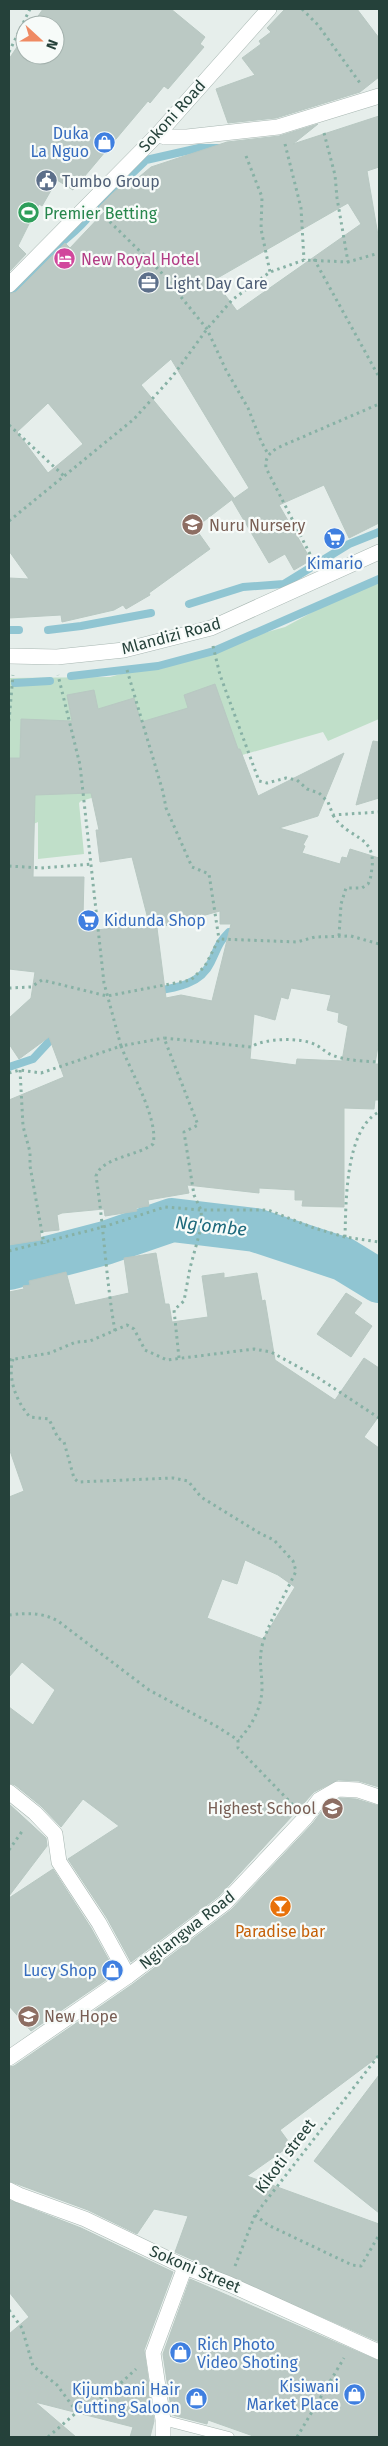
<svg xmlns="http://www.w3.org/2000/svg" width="388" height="2446" font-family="'Fira Sans',sans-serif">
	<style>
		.green { fill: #c0dfc9 }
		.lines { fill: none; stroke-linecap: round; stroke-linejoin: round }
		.stream { stroke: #90c5d2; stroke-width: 8 }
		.river { stroke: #90c5d2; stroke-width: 44 }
		.building { fill: #bbc9c4; stroke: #b8c8c2; fill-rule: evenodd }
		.service-casing { stroke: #a8b7b2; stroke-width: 11 }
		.minor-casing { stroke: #a8b7b2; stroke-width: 16 }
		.tertiary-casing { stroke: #a8b7b2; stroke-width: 16 }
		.path { stroke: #87b1a5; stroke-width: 3; stroke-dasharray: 2.5 4; stroke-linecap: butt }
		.service { stroke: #fff; stroke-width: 10 }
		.minor { stroke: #fff; stroke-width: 15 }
		.tertiary { stroke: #fff; stroke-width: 15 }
		.labels { text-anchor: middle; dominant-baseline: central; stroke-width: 4.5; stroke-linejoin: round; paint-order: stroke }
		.street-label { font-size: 16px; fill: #25413a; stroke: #f7fbf9 }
		.shop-label { font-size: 16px; fill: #366cbe; stroke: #f7fbf9; text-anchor: end }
		.service-label { font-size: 16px; fill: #4e5e75; stroke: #f7fbf9; text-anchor: start }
		.leisure-label { font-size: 16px; fill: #27864d; stroke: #f7fbf9; text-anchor: start }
		.hotel-label { font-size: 16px; fill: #b23c85; stroke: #f7fbf9; text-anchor: start }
		.education-label { font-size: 16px; fill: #785e54; stroke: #f7fbf9; text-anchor: start }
		.food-label { font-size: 16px; fill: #c56008; stroke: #f7fbf9 }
		.water-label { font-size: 18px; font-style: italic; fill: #1f6a7c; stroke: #f7fbf9 }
	</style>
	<rect width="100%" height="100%" fill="#e6eeeb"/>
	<path class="green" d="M379,576V719L328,741L323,732L81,801L79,803L84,854L38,859V822L9,835V678L110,677L285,627Z"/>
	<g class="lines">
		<g class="stream">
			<path d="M100,204L146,160L199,148H218"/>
			<path d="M9,293C29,279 42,260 60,244C71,234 80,228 89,216"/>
			<path d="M189,604L243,587L284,584L349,544L379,532"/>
			<path d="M9,630H19"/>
			<path d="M48,630L81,626L151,613"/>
			<path d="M71,676L158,666L214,651L379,579"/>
			<path d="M15,683L50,681"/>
			<path d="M155,991C176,988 201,984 211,962C218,948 218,943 229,932L238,933"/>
			<path d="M9,1067L33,1059L57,1033"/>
		</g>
		<path class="river" d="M9,1268L105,1243L172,1220L255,1230L343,1259L379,1281"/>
	</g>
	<g class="building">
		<path d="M43,9H171L205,37L200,44L204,47L168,89L164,86L150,103L148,101L73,190L57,180L42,206L39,204L18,246L26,254L9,272V59L25,35V55H55V25H32Z"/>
		<path d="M285,9H357L379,38V77L360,92L276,118L228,123L216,89L255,75L242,58L261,44L259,41L271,32L267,28Z"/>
		<path d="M379,116V167L367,171L379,241V523L349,538L324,485L279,505L311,560L294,570L285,554L269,563L232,500L249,488L171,359L141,385L234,498L195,528L210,549L149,593L150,595L126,609L123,605L114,610L62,622L61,615L9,618V578L29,579L9,551V294L16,292L65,243L70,248L105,211L99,207L113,193L128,180L132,183L151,167L227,142L279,136L318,124L293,144ZM348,203L361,224L237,311L214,280ZM48,403L83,444L48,473L17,432Z"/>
		<path d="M215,684L238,749H240L258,796L344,753L318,816L279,828L308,836L303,845L305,846L302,853L340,864L342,857L347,858L350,849L379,858V1040L375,1064H379V1100H375L374,1109L344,1108V1207L302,1206L303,1200H295V1190L259,1188V1193L187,1185L189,1193L148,1200L149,1206L136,1208L137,1211L105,1216L104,1209L62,1213L57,1215L59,1230L40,1232L41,1240L9,1245V1100L64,1077L49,1037L19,1059L9,1044V1018L31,998L35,972L9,969V758H20L21,719L72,721L67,695L94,690L98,709L134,698L141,722L188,708L184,695ZM91,793L99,830H96L100,862L132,857L149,923L90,931V917H83L84,877H33L35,795ZM220,911V924H231L212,1001L181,995L166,998L157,928ZM291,988L331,995L327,1010L339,1013L338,1022L348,1026L342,1061L297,1059L296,1065L250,1059L254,1014L275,1020L281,997L288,999Z"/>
		<path d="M373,741L379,742V798L356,805Z"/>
		<path d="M156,1253L165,1304H169L172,1322L208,1317L202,1276L224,1273V1278L257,1273L262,1301L265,1300L275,1360L335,1400L364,1358L379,1368V1416L364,1437L379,1448V1787L359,1781L338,1780L314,1792L219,1896L131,1962L107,1918L68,1859L119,1826L83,1799L61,1827L41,1806L15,1785L9,1783V1707L33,1725L55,1690L22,1662L9,1677V1497L24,1491L9,1448V1292L24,1289L23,1286L30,1285L29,1281L66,1272L75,1305L129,1293L124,1258ZM245,1560L278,1575L295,1587L263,1639L207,1618L222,1579L237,1584Z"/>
		<path d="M346,1293L362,1303L354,1313L372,1326L351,1357L317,1334Z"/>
		<path d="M340,1798L356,1799L379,1806V2056L280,2130L291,2145L247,2176L379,2224V2342L175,2252L188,2216L154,2209L137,2234L88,2210L9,2181V2067L14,2066L133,1984L231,1910L313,1823L325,1807Z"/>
		<path d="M9,1804L46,1838L47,1846L9,1896Z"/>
		<path d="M53,1869L91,1928L116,1973L31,2031L9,2006V1898Z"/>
		<path d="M379,2075V2213L314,2161Z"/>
		<path d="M9,2200L81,2228L173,2272L144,2350L154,2421L150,2437H130L133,2427L35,2402L76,2437H9V2334L29,2317L9,2292Z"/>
		<path d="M190,2279L379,2361V2437H256L208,2420L207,2424L172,2415L163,2354Z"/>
	</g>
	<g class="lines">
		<defs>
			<path id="service" d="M163,2420L229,2437"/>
			<g id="minor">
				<path d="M158,134L165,137H187L278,127L379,96"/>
				<path d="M9,285L158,134L269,9"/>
				<path d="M9,1792L35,1813L55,1834L59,1862L99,1923L128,1976"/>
				<path d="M9,2058L128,1976L225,1903L306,1817L319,1800L338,1789L358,1790L379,1797"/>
				<path d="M9,2190L19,2195L85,2219L185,2267L229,2284L379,2352"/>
				<path d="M163,2437V2420L153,2353L185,2267"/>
			</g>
			<path id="tertiary" d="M9,656L57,657L124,650L211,628L379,552"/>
		</defs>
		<use href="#service" class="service-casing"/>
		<use href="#minor" class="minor-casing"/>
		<use href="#tertiary" class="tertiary-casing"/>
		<g class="path">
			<path d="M302,9L318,25L360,83"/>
			<path d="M9,52L30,9"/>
			<path d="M324,133L335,175L337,198L348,262"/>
			<path d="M285,144L301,208L304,260"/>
			<path d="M246,156L262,197L261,229L270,272"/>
			<path d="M105,217L160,271L207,329L226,370L248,408L261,441L268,454"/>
			<path d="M314,259L379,377"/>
			<path d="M9,425L64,476"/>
			<path d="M9,521L134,419L172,377L207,329L232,300L270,272L304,260L348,262L379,253"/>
			<path d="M313,560L266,468C265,457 269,454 277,448L379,404"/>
			<path d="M213,646L220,675L259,781L267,783L286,778L297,780L307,789L319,793L328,802L333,815L379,812"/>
			<path d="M127,670L163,792L166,808L192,867L209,874L219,939"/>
			<path d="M9,721L13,675"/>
			<path d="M333,815C348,840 376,834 372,868C371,874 371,879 368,884L362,888H346L341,904L339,936"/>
			<path d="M9,866L41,868L93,864"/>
			<path d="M9,988L31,987L42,980L107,996L191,980L205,966L219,939L297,942L315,937L351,936L379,944"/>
			<path d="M20,1070L23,1126L30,1152V1166L44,1244"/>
			<path d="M9,1073L20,1070L41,1073L121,1046L104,983L80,765L58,675"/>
			<path d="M345,1237C346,1203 345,1129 379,1112"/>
			<path d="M9,1251L103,1227L165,1207L201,1210H268L314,1228L345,1237L379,1242"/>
			<path d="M115,1331C106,1280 104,1228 96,1176C102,1157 138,1156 153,1144C159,1120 130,1070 121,1046L164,1038"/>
			<path d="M179,1358L174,1310L184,1301L190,1268L202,1224L201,1210L194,1195L184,1132L198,1125L164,1038L251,1047C264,1038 302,1037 316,1045C322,1048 326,1053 332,1055C347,1061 364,1061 379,1062"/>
			<path d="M13,1359C7,1378 17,1403 30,1417L49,1419L58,1438L64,1442L74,1478L78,1482L173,1478L188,1481L201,1497L261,1534L274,1540L293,1561L296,1571C285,1595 271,1618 263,1642C258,1661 262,1671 262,1688C262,1707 251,1728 238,1740"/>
			<path d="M9,1360L50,1353L76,1342L90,1341L127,1325L134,1329L145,1350L167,1360L254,1349L271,1352L317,1377L379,1418"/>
			<path d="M9,1615C28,1613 41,1612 58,1621L149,1690L216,1726L238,1740V1748L293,1805"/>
			<path d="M9,1850L23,1830"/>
			<path d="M255,2215L268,2225L352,2265L361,2266L379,2235"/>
			<path d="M235,2266L255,2215L379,2055"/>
			<path d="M9,2310L22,2328L33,2366L57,2385L77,2412"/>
			<path d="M48,2437L77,2412L92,2405L122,2382L136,2369"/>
			<path d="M297,2437L344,2358"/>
		</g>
		<use href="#service" class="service"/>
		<use href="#minor" class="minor"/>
		<use href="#tertiary" class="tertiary"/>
	</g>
	<defs>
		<symbol id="shop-disc" viewBox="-11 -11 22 22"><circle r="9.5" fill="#3f7fe0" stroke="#f7fbf9"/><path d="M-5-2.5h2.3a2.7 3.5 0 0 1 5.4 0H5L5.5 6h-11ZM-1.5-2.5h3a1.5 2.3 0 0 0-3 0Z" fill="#fff"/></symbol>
		<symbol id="civic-disc" viewBox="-11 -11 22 22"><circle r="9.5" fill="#5c6f8a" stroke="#f7fbf9"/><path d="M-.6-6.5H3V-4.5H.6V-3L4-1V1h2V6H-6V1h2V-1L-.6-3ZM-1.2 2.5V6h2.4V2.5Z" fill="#fff"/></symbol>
		<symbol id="stadium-disc" viewBox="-11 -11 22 22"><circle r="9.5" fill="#2e9e5b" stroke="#f7fbf9"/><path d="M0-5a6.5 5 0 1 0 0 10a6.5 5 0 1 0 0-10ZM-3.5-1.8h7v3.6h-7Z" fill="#fff"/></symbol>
		<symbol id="hotel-disc" viewBox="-11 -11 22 22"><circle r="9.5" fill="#d1479c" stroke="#f7fbf9"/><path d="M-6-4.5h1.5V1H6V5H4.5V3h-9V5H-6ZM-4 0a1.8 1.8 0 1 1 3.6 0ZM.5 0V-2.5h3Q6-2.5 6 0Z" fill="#fff"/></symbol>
		<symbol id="office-disc" viewBox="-11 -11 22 22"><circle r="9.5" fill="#5c6f8a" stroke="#f7fbf9"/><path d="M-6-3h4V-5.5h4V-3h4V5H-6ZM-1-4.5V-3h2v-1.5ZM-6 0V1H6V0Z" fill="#fff"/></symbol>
		<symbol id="school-disc" viewBox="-11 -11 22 22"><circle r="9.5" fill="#8d6e63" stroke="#f7fbf9"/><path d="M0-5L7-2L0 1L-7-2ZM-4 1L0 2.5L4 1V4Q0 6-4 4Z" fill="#fff"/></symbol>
		<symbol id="supermarket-disc" viewBox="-11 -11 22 22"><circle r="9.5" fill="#3f7fe0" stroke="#f7fbf9"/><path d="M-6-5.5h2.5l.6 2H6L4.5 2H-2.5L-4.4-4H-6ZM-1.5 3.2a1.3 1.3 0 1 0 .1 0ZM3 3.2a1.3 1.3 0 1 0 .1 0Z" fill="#fff"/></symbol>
		<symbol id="bar-disc" viewBox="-11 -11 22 22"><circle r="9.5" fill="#e8710a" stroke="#f7fbf9"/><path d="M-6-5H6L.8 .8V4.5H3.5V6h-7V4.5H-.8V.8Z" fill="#fff"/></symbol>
	</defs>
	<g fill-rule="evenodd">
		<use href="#shop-disc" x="92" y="130" width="25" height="25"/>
		<use href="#civic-disc" x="34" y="168" width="25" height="25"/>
		<use href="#stadium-disc" x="16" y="200" width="25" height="25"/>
		<use href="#hotel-disc" x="52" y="246" width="25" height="25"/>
		<use href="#office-disc" x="136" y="270" width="25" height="25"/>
		<use href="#school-disc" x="180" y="512" width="25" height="25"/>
		<use href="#supermarket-disc" x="322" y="526" width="25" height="25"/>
		<use href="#supermarket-disc" x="76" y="908" width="25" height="25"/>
		<use href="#school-disc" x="320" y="1796" width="25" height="25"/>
		<use href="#bar-disc" x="268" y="1894" width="25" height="25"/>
		<use href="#shop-disc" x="100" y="1958" width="25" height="25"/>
		<use href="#school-disc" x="16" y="2004" width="25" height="25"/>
		<use href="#shop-disc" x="168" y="2340" width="25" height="25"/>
		<use href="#shop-disc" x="342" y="2382" width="25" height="25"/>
		<use href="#shop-disc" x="184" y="2386" width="25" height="25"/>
	</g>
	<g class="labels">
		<g class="street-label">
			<text transform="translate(172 116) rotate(-48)">Sokoni Road</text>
			<text transform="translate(171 636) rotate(-15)">Mlandizi Road</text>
			<text transform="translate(187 1930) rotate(-38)">Ngilangwa Road</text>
			<text transform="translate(285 2156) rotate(-53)">Kikoti street</text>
			<text transform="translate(195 2269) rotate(23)">Sokoni Street</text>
		</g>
		<g class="shop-label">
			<text x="89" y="133">Duka<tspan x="89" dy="18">La Nguo</tspan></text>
			<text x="335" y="563" text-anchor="middle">Kimario</text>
			<text x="104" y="920" text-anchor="start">Kidunda Shop</text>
			<text x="97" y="1970">Lucy Shop</text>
			<text x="197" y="2344" text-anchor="start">Rich Photo<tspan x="197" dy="18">Video Shoting</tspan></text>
			<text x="339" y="2386">Kisiwani<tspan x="339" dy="18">Market Place</tspan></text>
			<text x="180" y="2389">Kijumbani Hair<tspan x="180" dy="18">Cutting Saloon</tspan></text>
		</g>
		<g class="service-label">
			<text x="62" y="181">Tumbo Group</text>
			<text x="165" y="283">Light Day Care</text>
		</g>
		<g class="leisure-label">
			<text x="44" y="213">Premier Betting</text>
		</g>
		<g class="hotel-label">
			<text x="81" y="259">New Royal Hotel</text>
		</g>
		<g class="education-label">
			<text x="209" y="525">Nuru Nursery</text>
			<text x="316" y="1808" text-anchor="end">Highest School</text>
			<text x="44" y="2016">New Hope</text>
		</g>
		<g class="food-label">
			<text x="280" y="1931">Paradise bar</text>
		</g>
		<g class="water-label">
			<text transform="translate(211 1226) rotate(6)">Ng'ombe</text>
		</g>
	</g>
	<rect width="388" height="2446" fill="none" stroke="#25413a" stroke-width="20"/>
	<g transform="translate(40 40) rotate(111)"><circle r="24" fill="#f7fbf9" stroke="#a3b1ad"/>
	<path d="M0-4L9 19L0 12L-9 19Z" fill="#ef8a63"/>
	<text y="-8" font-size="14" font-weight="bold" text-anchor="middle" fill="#25413a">N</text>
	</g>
</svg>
